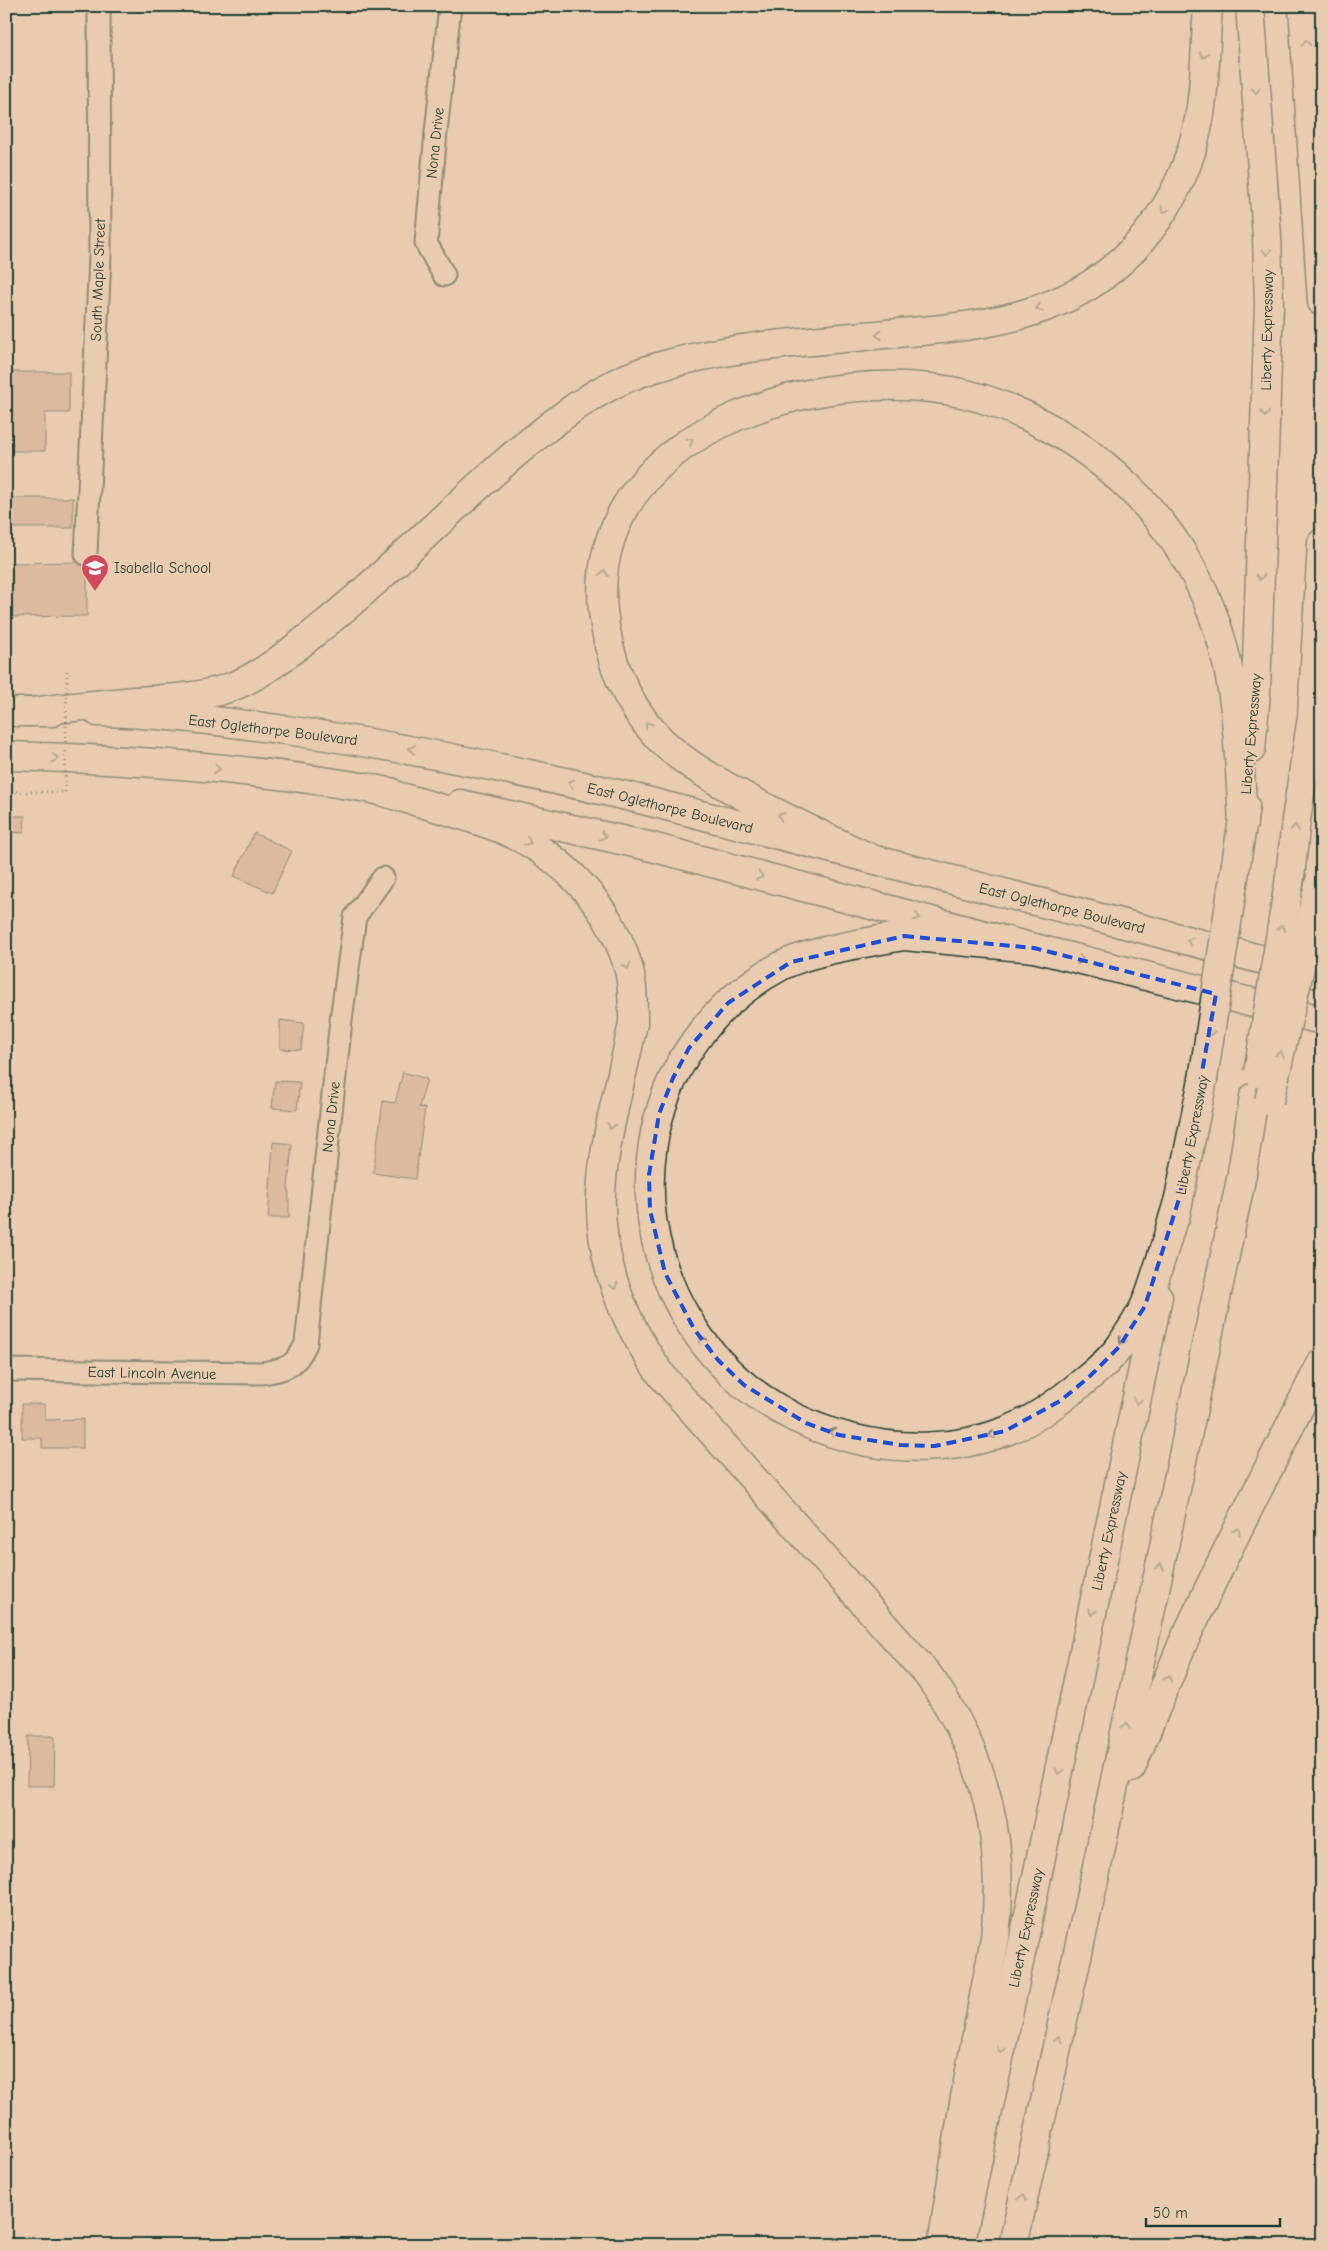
<svg xmlns="http://www.w3.org/2000/svg" width="1328" height="2251" font-family="'Comic Neue',sans-serif">
	<style>
		.building { fill: #caa48a; stroke: #1f3d34 }
		.lines { fill: none; stroke-linecap: round; stroke-linejoin: round }
		.minor-casing { stroke: #1f3d34; stroke-width: 25 }
		.primary-casing { stroke: #1f3d34; stroke-width: 31 }
		.motorway-casing { stroke: #1f3d34; stroke-width: 31 }
		.path { stroke: #1f3d34; stroke-width: 3; stroke-dasharray: 1 4; stroke-linecap: butt }
		.minor { stroke: #e9ccb0; stroke-width: 21 }
		.primary { stroke: #e9ccb0; stroke-width: 28 }
		.motorway { stroke: #e9ccb0; stroke-width: 28 }
		.motorway-bridge-casing { stroke: #1f3d34; stroke-width: 31; stroke-linecap: butt }
		.path-bridge { stroke: #1f3d34; stroke-width: 3; stroke-dasharray: 1 4; stroke-linecap: butt }
		.motorway-bridge { stroke: #e9ccb0; stroke-width: 28 }
		.oneway { stroke: #7a7d6c }
		.marked { fill: none; stroke: #1d4ed8; stroke-width: 4; stroke-dasharray: 10 6; stroke-linejoin: round }
		.labels { text-anchor: middle; dominant-baseline: central; stroke-width: 4.5; stroke-linejoin: round; paint-order: stroke }
		.street-label { font-size: 15px; fill: #1f3d34; stroke: #e9ccb0 }
		.poi-label { font-size: 15px; fill: #1f3d34; stroke: #e9ccb0; text-anchor: start }
	</style>
	<rect width="100%" height="100%" fill="#e9ccb0"/>
	<filter id="ink" filterUnits="userSpaceOnUse"><feTurbulence type="fractalNoise" baseFrequency=".02" numOctaves="2"/><feDisplacementMap in="SourceGraphic" scale="10" xChannelSelector="R" yChannelSelector="G"/><feConvolveMatrix kernelMatrix="1 2 1 2 8 2 1 2 1" color-interpolation-filters="sRGB"/></filter>
	<g filter="url(#ink)">
		<g class="building">
			<path d="M6,372H69V413H45V451H6Z"/>
			<rect x="6" y="498" width="67" height="30"/>
			<path d="M77,562L87,566V616L6,617V563Z"/>
			<path d="M6,816H25L24,833L6,832Z"/>
			<path d="M254,833L292,851L272,893L234,876Z"/>
			<path d="M280,1020L304,1023L301,1050L280,1049Z"/>
			<path d="M403,1072L427,1079L419,1107L425,1108L415,1179L373,1173L383,1101L395,1103Z"/>
			<path d="M275,1081L300,1082L297,1110L272,1108Z"/>
			<path d="M273,1142L292,1144L288,1189H289V1218H268Z"/>
			<path d="M22,1404H45V1420L83,1419V1448H42V1438H22Z"/>
			<path d="M28,1736H55L54,1786H27Z"/>
		</g>
		<g class="lines">
			<defs>
				<g id="minor">
					<path d="M444,275L426,243L436,132L450,6"/>
					<path d="M86,554L100,257L99,6"/>
					<path d="M6,1370L262,1373C287,1369 295,1367 306,1344L341,1020L355,917L383,878"/>
				</g>
				<g id="primary">
					<path d="M6,712H52"/>
					<path d="M98,712C161,713 224,722 286,730C405,747 522,771 639,799L1322,975"/>
					<path d="M6,756C135,759 264,769 390,792"/>
					<path d="M460,804L648,846L1034,948L1322,1020"/>
				</g>
				<g id="motorway">
					<path d="M1250,6L1267,237L1269,304L1256,692L1251,749"/>
					<path d="M1303,6L1322,302"/>
					<path d="M29,712C65,708 100,704 135,701C166,699 201,698 231,687C262,676 294,649 319,629C390,573 452,506 522,448C559,418 596,388 642,372C713,348 791,343 865,336C946,328 1035,327 1103,276C1154,238 1188,181 1199,119C1206,83 1205,43 1208,6"/>
					<path d="M366,787C412,801 460,812 504,830C563,856 612,907 629,970C633,987 633,1005 633,1023C623,1075 607,1126 602,1179C595,1251 621,1320 663,1377L928,1675C986,1756 1006,1839 995,1938L963,2108L942,2245"/>
					<path d="M872,859C825,837 777,815 731,789C703,773 677,758 655,734C624,700 608,656 603,611C585,420 852,350 995,403C1094,439 1178,518 1214,618C1238,683 1239,755 1243,824"/>
					<path d="M1236,864L1245,806"/>
					<path d="M1290,877L1296,820L1312,717L1322,543"/>
					<path d="M1034,948L904,936C870,942 812,950 781,966C633,1045 608,1236 717,1359C785,1436 909,1469 1006,1431C1030,1422 1053,1406 1073,1390C1089,1377 1109,1362 1121,1345C1129,1332 1140,1317 1146,1303C1159,1270 1168,1234 1179,1199"/>
					<path d="M1175,1218L1203,1079"/>
					<path d="M1131,1768L1182,1645L1223,1559L1322,1362"/>
					<path d="M960,2245L1158,1297"/>
					<path d="M1013,2245L1096,1871L1241,1179L1254,1097"/>
				</g>
			</defs>
			<use href="#minor" class="minor-casing"/>
			<use href="#primary" class="primary-casing"/>
			<use href="#motorway" class="motorway-casing"/>
			<path class="path" d="M6,792H65"/>
			<use href="#minor" class="minor"/>
			<use href="#primary" class="primary"/>
			<use href="#motorway" class="motorway"/>
			<defs>
				<g id="motorway-bridge">
					<path d="M1258,1073L1290,877"/>
					<path d="M1203,1079L1236,864"/>
					<path d="M1269,1101L1321,877"/>
				</g>
			</defs>
			<use href="#motorway-bridge" class="motorway-bridge-casing"/>
			<path class="path-bridge" d="M65,792L67,668"/>
			<use href="#motorway-bridge" class="motorway-bridge"/>
		</g>
		<defs><path id="oneway-chevron" d="M-2-3.5L2.5 0L-2 3.5" fill="none" stroke-width="1.6" stroke-linecap="round" stroke-linejoin="round" transform="scale(1.25)"/></defs>
		<g class="oneway">
			<use href="#oneway-chevron" transform="translate(1306 43) rotate(-94)"/>
			<use href="#oneway-chevron" transform="translate(1204 55) rotate(94)"/>
			<use href="#oneway-chevron" transform="translate(1256 90) rotate(86)"/>
			<use href="#oneway-chevron" transform="translate(1164 210) rotate(118)"/>
			<use href="#oneway-chevron" transform="translate(1267 252) rotate(88)"/>
			<use href="#oneway-chevron" transform="translate(1039 308) rotate(163)"/>
			<use href="#oneway-chevron" transform="translate(879 335) rotate(176)"/>
			<use href="#oneway-chevron" transform="translate(1265 414) rotate(92)"/>
			<use href="#oneway-chevron" transform="translate(690 441) rotate(-34)"/>
			<use href="#oneway-chevron" transform="translate(604 573) rotate(-83)"/>
			<use href="#oneway-chevron" transform="translate(1260 577) rotate(92)"/>
			<use href="#oneway-chevron" transform="translate(648 725) rotate(-126)"/>
			<use href="#oneway-chevron" transform="translate(412 749) rotate(-170)"/>
			<use href="#oneway-chevron" transform="translate(55 758) rotate(1)"/>
			<use href="#oneway-chevron" transform="translate(217 769) rotate(6)"/>
			<use href="#oneway-chevron" transform="translate(571 783) rotate(-167)"/>
			<use href="#oneway-chevron" transform="translate(781 816) rotate(-155)"/>
			<use href="#oneway-chevron" transform="translate(1295 828) rotate(-84)"/>
			<use href="#oneway-chevron" transform="translate(603 836) rotate(13)"/>
			<use href="#oneway-chevron" transform="translate(528 842) rotate(29)"/>
			<use href="#oneway-chevron" transform="translate(760 876) rotate(15)"/>
			<use href="#oneway-chevron" transform="translate(917 917) rotate(15)"/>
			<use href="#oneway-chevron" transform="translate(1281 928) rotate(-81)"/>
			<use href="#oneway-chevron" transform="translate(1190 941) rotate(-166)"/>
			<use href="#oneway-chevron" transform="translate(1081 960) rotate(14)"/>
			<use href="#oneway-chevron" transform="translate(627 966) rotate(73)"/>
			<use href="#oneway-chevron" transform="translate(1210 1033) rotate(99)"/>
			<use href="#oneway-chevron" transform="translate(1280 1054) rotate(-77)"/>
			<use href="#oneway-chevron" transform="translate(611 1126) rotate(103)"/>
			<use href="#oneway-chevron" transform="translate(614 1286) rotate(72)"/>
			<use href="#oneway-chevron" transform="translate(702 1340) rotate(-128)"/>
			<use href="#oneway-chevron" transform="translate(1122 1341) rotate(123)"/>
			<use href="#oneway-chevron" transform="translate(1137 1401) rotate(102)"/>
			<use href="#oneway-chevron" transform="translate(832 1432) rotate(-161)"/>
			<use href="#oneway-chevron" transform="translate(992 1435) rotate(165)"/>
			<use href="#oneway-chevron" transform="translate(1237 1531) rotate(-64)"/>
			<use href="#oneway-chevron" transform="translate(1160 1567) rotate(-78)"/>
			<use href="#oneway-chevron" transform="translate(1092 1612) rotate(102)"/>
			<use href="#oneway-chevron" transform="translate(1168 1678) rotate(-67)"/>
			<use href="#oneway-chevron" transform="translate(1126 1726) rotate(-78)"/>
			<use href="#oneway-chevron" transform="translate(1059 1771) rotate(102)"/>
			<use href="#oneway-chevron" transform="translate(1058 2039) rotate(-77)"/>
			<use href="#oneway-chevron" transform="translate(1001 2050) rotate(102)"/>
			<use href="#oneway-chevron" transform="translate(1023 2197) rotate(-77)"/>
		</g>
	</g>
	<path d="M0 0H1328V2251H0ZM904,936L1034,948L1216,994L1179,1199L1145,1306L1119,1347L1088,1378L1060,1401L1005,1431L935,1446L900,1445L839,1435L806,1423L744,1385L718,1360L694,1329L665,1273L650,1210L649,1175L659,1114L673,1078L689,1048L728,1003L791,962Z" fill="#e9ccb0" fill-opacity=".55" fill-rule="evenodd"/>
	<path class="marked" d="M904,936L1034,948L1216,994L1179,1199L1145,1306L1119,1347L1088,1378L1060,1401L1005,1431L935,1446L900,1445L839,1435L806,1423L744,1385L718,1360L694,1329L665,1273L650,1210L649,1175L659,1114L673,1078L689,1048L728,1003L791,962Z"/>
	<defs>
		<symbol id="school-pin" viewBox="-11 -11 22 30"><path d="M0 17L-7.5 6A9.5 9.5 0 1 1 7.5 6Z" fill="#d1495b" stroke="#e9ccb0"/><path d="M0-5L7-2L0 1L-7-2ZM-4 1L0 2.5L4 1V4Q0 6-4 4Z" fill="#fff"/></symbol>
	</defs>
	<g fill-rule="evenodd">
		<use href="#school-pin" x="79" y="552" width="32" height="43"/>
	</g>
	<g class="labels">
		<g class="street-label">
			<text transform="translate(435 143) rotate(-84)">Nona Drive</text>
			<text transform="translate(98 280) rotate(-88)">South Maple Street</text>
			<text transform="translate(1267 330) rotate(-89)">Liberty Expressway</text>
			<text transform="translate(273 730) rotate(7)">East Oglethorpe Boulevard</text>
			<text transform="translate(1251 734) rotate(-85)">Liberty Expressway</text>
			<text transform="translate(670 808) rotate(14)">East Oglethorpe Boulevard</text>
			<text transform="translate(1062 908) rotate(14)">East Oglethorpe Boulevard</text>
			<text transform="translate(331 1117) rotate(-84)">Nona Drive</text>
			<text transform="translate(1192 1135) rotate(-79)">Liberty Expressway</text>
			<text transform="translate(152 1373) rotate(1)">East Lincoln Avenue</text>
			<text transform="translate(1109 1531) rotate(-78)">Liberty Expressway</text>
			<text transform="translate(1026 1928) rotate(-78)">Liberty Expressway</text>
		</g>
		<g class="poi-label">
			<text x="114" y="568">Isabella School</text>
		</g>
	</g>
	<rect width="1328" height="2251" fill="none" stroke="#e9ccb0" stroke-width="25"/>
	<rect x="12" y="12" width="1303" height="2226" fill="none" stroke="#1f3d34" stroke-width="2" filter="url(#ink)"/>
	<path d="M1146 2218v8h134v-8" fill="none" stroke="#1f3d34" stroke-width="2.5"/>
	<text x="1153" y="2218" font-size="15" fill="#1f3d34" stroke="#e9ccb0" stroke-width="4" paint-order="stroke">50 m</text>
</svg>
